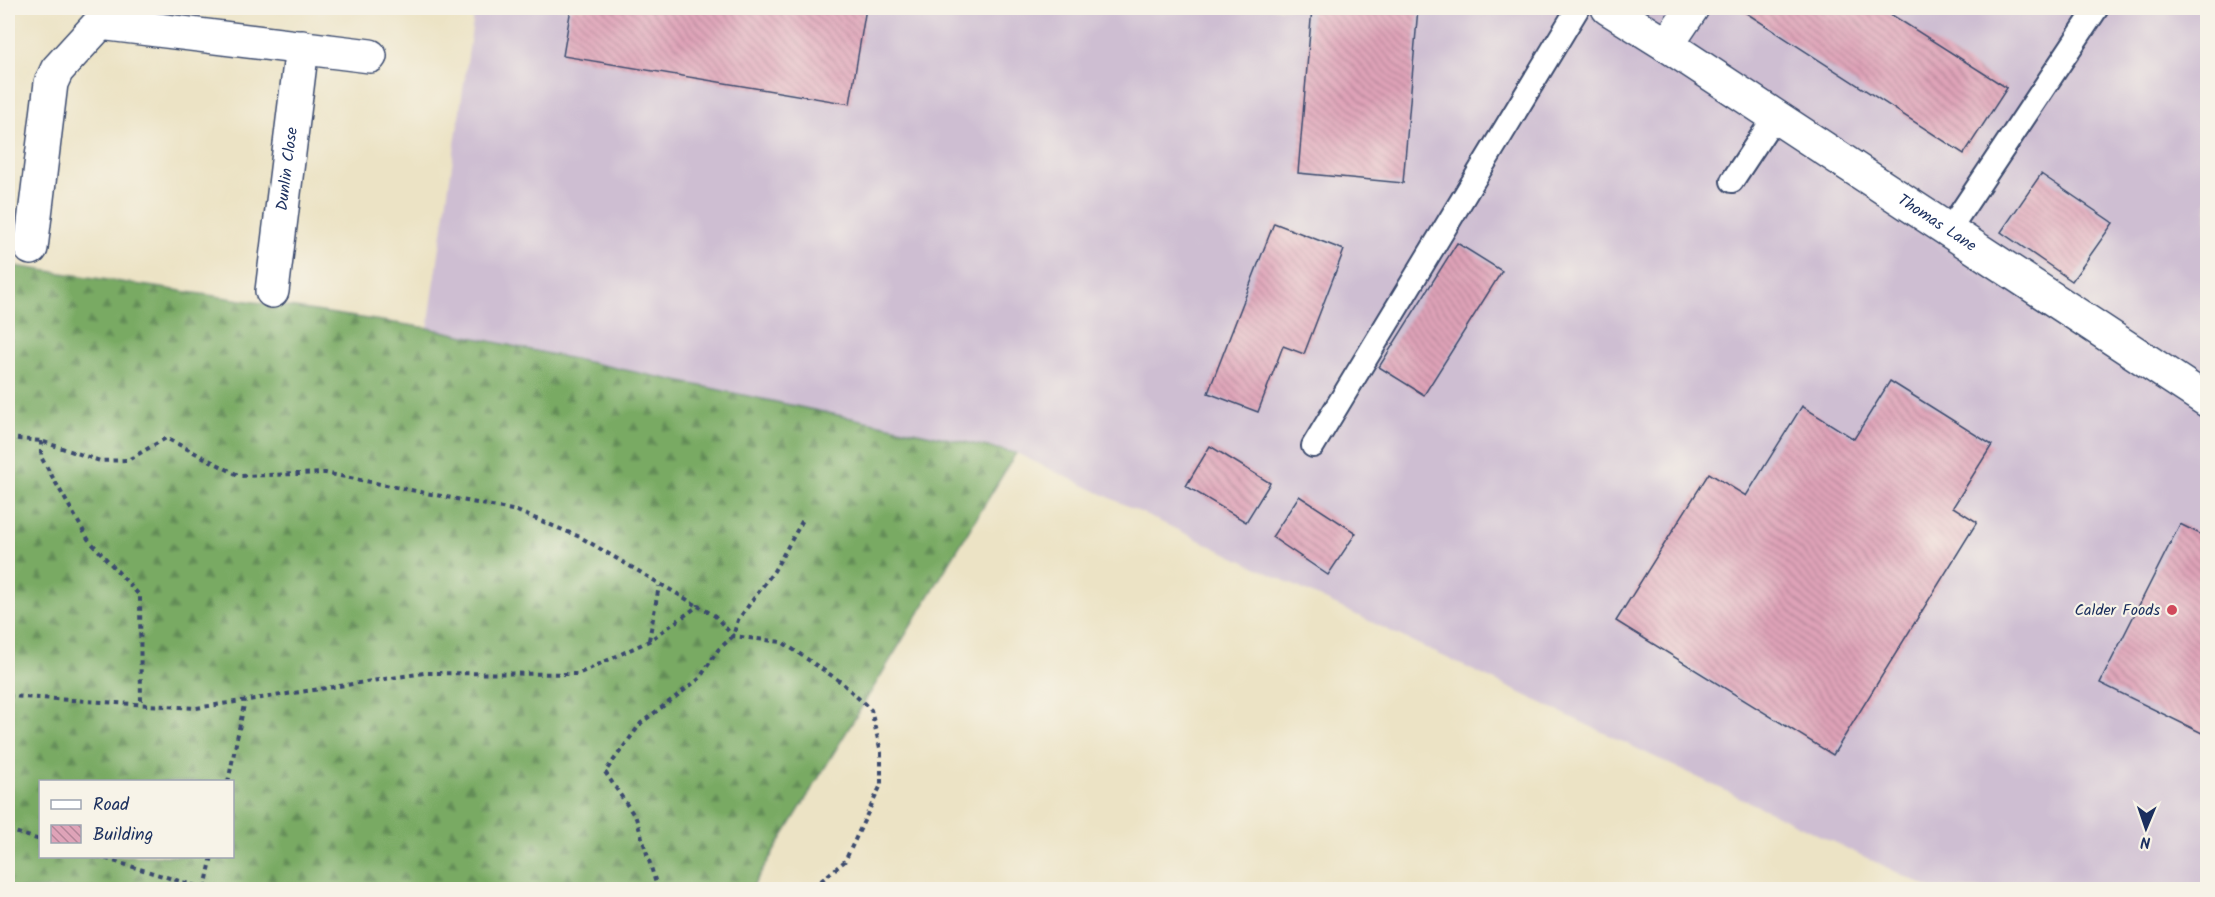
<svg xmlns="http://www.w3.org/2000/svg" width="2215" height="897" font-family="Kalam,sans-serif">
	<style>
		.industrial { fill: #cebed2 }
		.forest { fill: url(#forest-firs); stroke: #4a6c61; stroke-width: 1.5; fill-rule: evenodd }
		.building { fill: url(#building-back-hatch) }
		.lines { fill: none; stroke-linecap: round; stroke-linejoin: round }
		.service-casing { stroke: #3a4a6d; stroke-width: 26 }
		.minor-casing { stroke: #3a4a6d; stroke-width: 36 }
		.path { stroke: #3a4a6d; stroke-width: 4; stroke-dasharray: 4.5 4.5; stroke-linecap: butt }
		.service { stroke: #fff; stroke-width: 22 }
		.minor { stroke: #fff; stroke-width: 33 }
		.poi-dot { fill: #d1495b; stroke: #f7f3e8; stroke-width: 2 }
		.labels { text-anchor: middle; dominant-baseline: central; stroke-width: 4.5; stroke-linejoin: round; paint-order: stroke }
		.street-label { font-size: 16px; fill: #1b2f5e; stroke: #f7f3e8 }
		.poi-label { font-size: 16px; fill: #1b2f5e; stroke: #f7f3e8; text-anchor: end }
	</style>
	<defs>
		<pattern id="forest-firs" width="22" height="20" patternUnits="userSpaceOnUse" patternTransform="scale(1.5)"><rect width="22" height="20" fill="#79aa64"/><path d="M5 1l3.5 6h-7zM16 11l3.5 6h-7z" fill="#628b56"/></pattern>
		<pattern id="building-back-hatch" width="6" height="6" patternUnits="userSpaceOnUse" patternTransform="scale(1.5)"><rect width="6" height="6" fill="#dfa3b8"/><path d="M-1 5l2 2M0 0l6 6M5-1l2 2" fill="none" stroke="#b48599"/></pattern>
	</defs>
	<rect width="100%" height="100%" fill="#f7f3e8"/>
	<filter id="ink" filterUnits="userSpaceOnUse"><feTurbulence type="fractalNoise" baseFrequency=".0167" numOctaves="2"/><feDisplacementMap in="SourceGraphic" scale="12" xChannelSelector="R" yChannelSelector="G"/><feConvolveMatrix kernelMatrix="1 2 1 2 8 2 1 2 1" color-interpolation-filters="sRGB"/></filter>
	<filter id="wash" filterUnits="userSpaceOnUse"><feTurbulence type="fractalNoise" baseFrequency=".008" numOctaves="4" result="noise"/><feDisplacementMap in="SourceGraphic" scale="24" xChannelSelector="R" yChannelSelector="G"/><feGaussianBlur stdDeviation="1.35" result="paint"/><feColorMatrix in="noise" values="0 0 0 0 0 0 0 0 0 0 0 0 0 0 0 0 0 1.4 0 .05"/><feComposite in="paint" operator="in"/></filter>
	<g filter="url(#wash)">
		<rect width="100%" height="100%" fill="#ece3c5"/>
		<path class="industrial" d="M475,8H2207V889H1932L1016,453L428,328Z"/>
		<path class="forest" d="M8,265L428,328L1016,453L751,889H8ZM40,782H232V856H40Z"/>
		<g id="blocks">
			<g class="building">
				<path d="M571,8H866L850,104L563,56Z"/>
				<path d="M1312,8H1418L1403,183L1298,173Z"/>
				<path d="M1745,8H1881L2007,88L1964,154L1743,11Z"/>
				<path d="M2041,174L2113,223L2072,281L2001,232Z"/>
				<path d="M1274,223L1344,250L1304,354L1283,346L1258,412L1208,393Z"/>
				<path d="M1457,243L1502,271L1424,395L1379,367Z"/>
				<path d="M1890,381L1992,445L1953,507L1977,522L1833,755L1616,621L1709,473L1746,496L1802,406L1854,439Z"/>
				<path d="M1210,446L1270,483L1246,522L1186,486Z"/>
				<path d="M1299,496L1356,533L1328,575L1272,537Z"/>
				<path d="M2180,524L2208,538V736L2100,683Z"/>
			</g>
		</g>
	</g>
	<g filter="url(#ink)">
		<use href="#blocks" fill-opacity="0" stroke="#3a4a6d" stroke-width="1.5"/>
		<g class="lines">
			<defs>
				<g id="service">
					<path d="M1732,181L1775,116"/>
					<path d="M1949,230L2097,8"/>
					<path d="M1313,446L1578,8"/>
				</g>
				<g id="minor">
					<path d="M1608,8L1667,45"/>
					<path id="s1" d="M1692,8L1667,45L2208,401"/>
					<path d="M100,23L370,56"/>
					<path d="M31,248L51,83L57,70L100,23"/>
					<path id="s2" d="M272,291L302,47"/>
				</g>
			</defs>
			<use href="#service" class="service-casing"/>
			<use href="#minor" class="minor-casing"/>
			<g class="path">
				<path d="M8,438L41,441L100,461L128,460L166,438L240,476L325,473L517,511L580,537L698,606"/>
				<path d="M41,441V457L88,539L140,596L141,704"/>
				<path d="M649,640L659,586"/>
				<path d="M8,696L196,708L424,673L578,674L649,641L698,606L715,616L733,636L782,642L841,682L871,710L881,752V785L845,861L810,890"/>
				<path d="M228,782L245,700"/>
				<path d="M8,830L40,840"/>
				<path d="M97,856L209,890"/>
				<path d="M205,888L212,856"/>
				<path d="M658,890L636,818L605,772L641,723L699,679L718,650L733,636L738,620L774,571L804,518"/>
			</g>
			<use href="#service" class="service"/>
			<use href="#minor" class="minor"/>
		</g>
	</g>
	<circle class="poi-dot" cx="2172" cy="610" r="6"/>
	<g class="labels">
		<g class="street-label">
			<text stroke="none"><textPath href="#s2" startOffset="123">Dunlin Close</textPath></text>
			<text stroke="none"><textPath href="#s1" startOffset="368">Thomas Lane</textPath></text>
		</g>
		<g class="poi-label">
			<text x="2160" y="610">Calder Foods</text>
		</g>
	</g>
	<rect width="2215" height="897" fill="none" stroke="#f7f3e8" stroke-width="30"/>
	<rect x="39" y="780" width="195" height="78" fill="#f7f3e8" stroke="#9fa5b1" stroke-width="1.5"/>
	<rect x="51" y="800" width="30" height="9" fill="#ffffff" stroke="#9fa5b1" stroke-width="1.5"/>
	<text x="93" y="810" font-size="18" fill="#1b2f5e">Road</text>
	<rect x="51" y="825" width="30" height="18" fill="url(#building-back-hatch)" stroke="#9fa5b1" stroke-width="1.5"/>
	<text x="93" y="840" font-size="18" fill="#1b2f5e">Building</text>
	<g transform="translate(2146 828) rotate(182)" stroke="#f7f3e8" stroke-width="4.5" paint-order="stroke">
	<path d="M0-4.5L10 22L0 15L-10 22Z" fill="#1b2f5e"/>
	<text y="-9" font-size="16" font-weight="bold" text-anchor="middle" fill="#1b2f5e">N</text>
	</g>
</svg>
